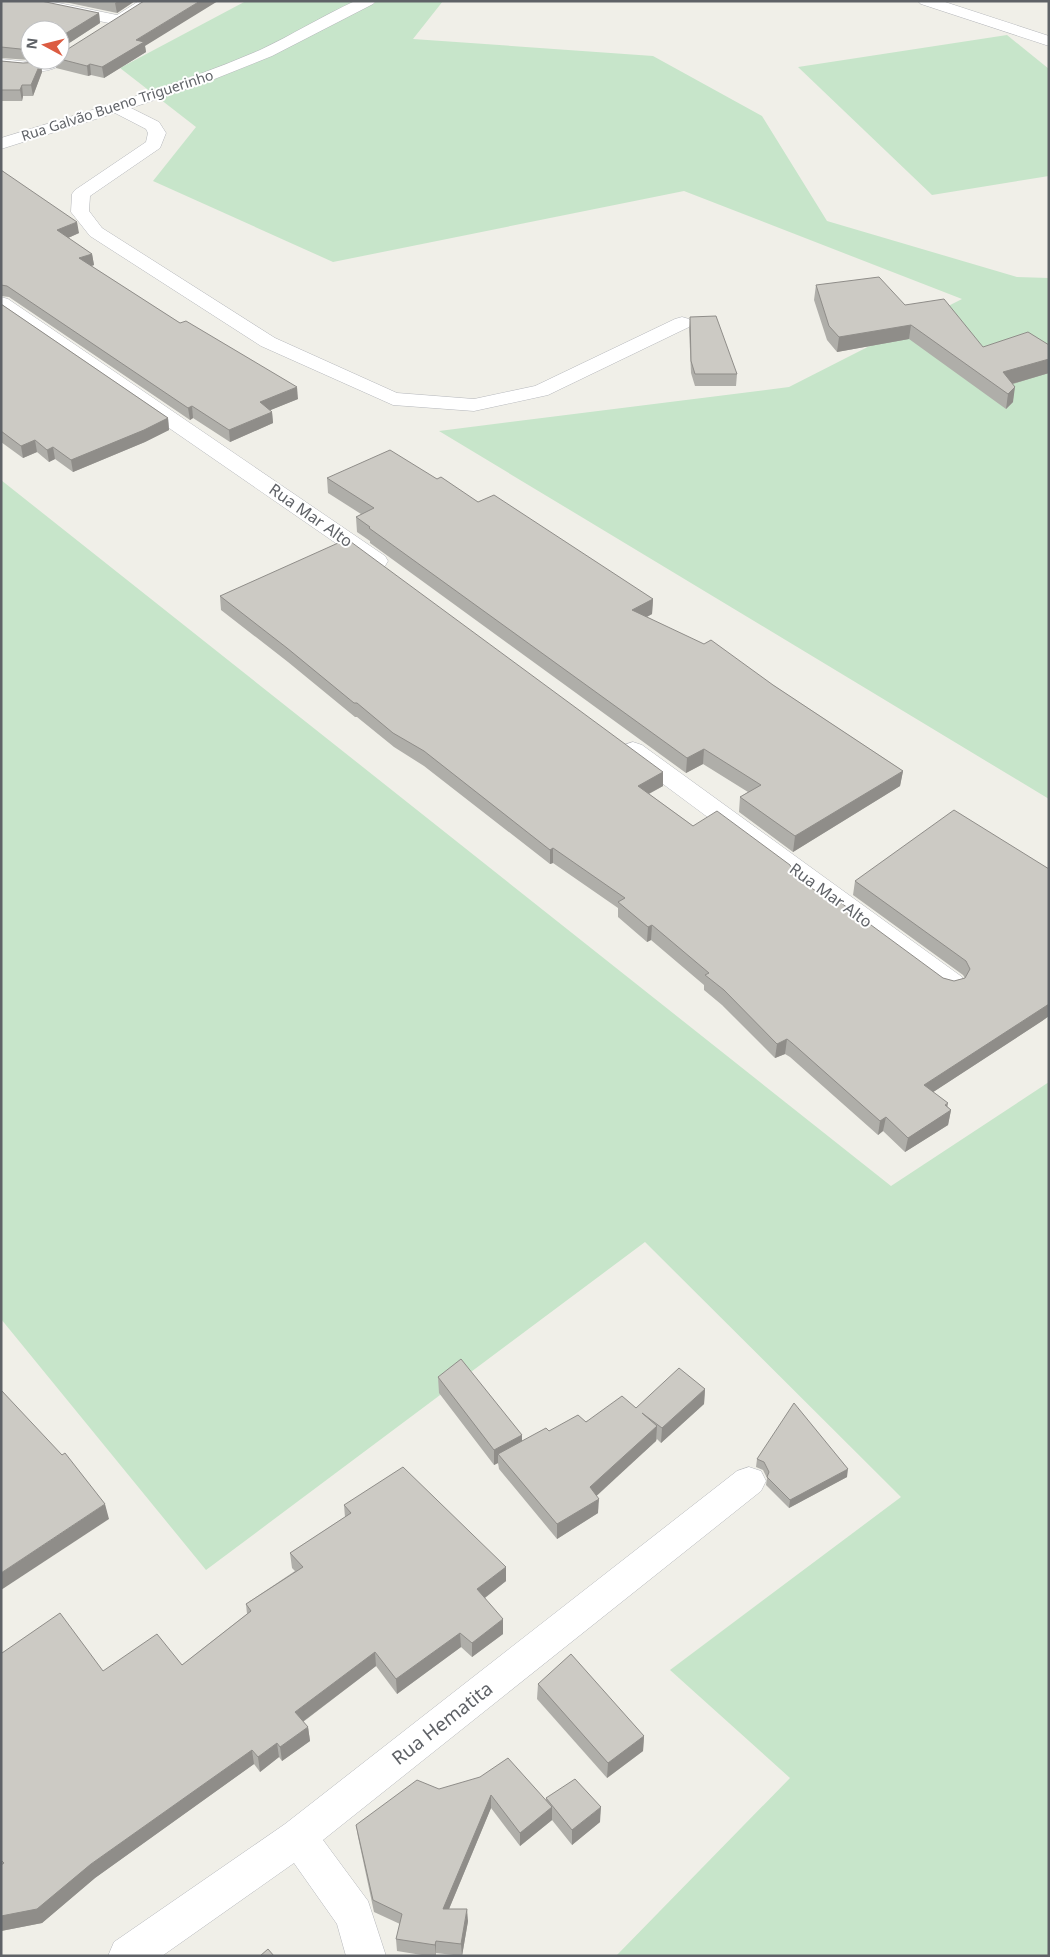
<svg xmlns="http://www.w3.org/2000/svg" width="1050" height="1957" font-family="'Noto Sans',sans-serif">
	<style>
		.green { fill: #c7e5ca }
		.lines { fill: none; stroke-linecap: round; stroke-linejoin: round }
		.minor-casing { stroke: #b5b7bb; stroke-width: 1 }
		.minor { fill: #fff; fill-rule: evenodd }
		.wall { fill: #afaea9 }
		.shaded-wall { fill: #8f8d89 }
		.building { fill: #cccac4; stroke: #8f8d89 }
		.labels { text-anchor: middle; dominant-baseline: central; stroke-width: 4; stroke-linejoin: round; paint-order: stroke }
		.far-street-label { font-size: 14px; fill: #5f6267; stroke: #fff }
		.street-label { font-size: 16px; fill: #5f6267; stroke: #fff }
		.near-street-label { font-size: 19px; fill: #5f6267; stroke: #fff }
	</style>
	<rect width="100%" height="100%" fill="#f0efe8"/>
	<g class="green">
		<path d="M246,1H443L413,39L653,56L762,116L827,221L1017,277L1049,278V799L439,431L789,387L962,299L684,191L333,262L153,181L196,127L120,68Z"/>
		<path d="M1007,35L1049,69V176L932,195L798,67Z"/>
		<path d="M1,480L891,1186L1049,1082V1956H616L790,1778L670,1670L901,1497L645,1242L206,1570L1,1319Z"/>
	</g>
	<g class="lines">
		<defs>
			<g id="minor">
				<path d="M16,1H49L117,15L139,1H158L125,23L119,25L24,6L19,4Z"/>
				<path d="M355,1H376L373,4L272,56L207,82L131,108L159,122L166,133L160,148L90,196L89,211L102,228L275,338L397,393L474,399L535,386L675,319L682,317L689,319L692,323L689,327L548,395L474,411L393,405L261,346L90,236L71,212L72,194L75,190L146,142L148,133L146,129L115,113L1,149V138C88,111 177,86 260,50C292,35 322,16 355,1Z"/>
				<path d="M918,1H942L1049,36V46L921,4Z"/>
				<path d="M60,56L65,60C54,77 18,71 1,69V59L30,62L60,60Z"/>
				<path d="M1,297L8,299L385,556L388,561L385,566L377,568L369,566L1,312Z"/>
				<path d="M633,742L642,745L962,977L966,984L962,991L952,994L942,991L624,755L621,750L624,745Z"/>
				<path d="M749,1467L761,1471L766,1481L761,1491L323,1840L368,1901L386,1956H346L337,1924L294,1863L162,1956H108L114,1942L285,1824L737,1471Z"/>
			</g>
		</defs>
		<use href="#minor" class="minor-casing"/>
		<use href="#minor" class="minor"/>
	</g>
	<g class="wall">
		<path d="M1,1L99,13L100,23L60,49V30H30V60H32H30L1,58Z"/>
		<path d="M60,1H135L117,13Z"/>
		<path d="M145,46L146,52L104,78L91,75L88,76L56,68L55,60H60V54Z"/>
		<path d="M1,61L23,63L41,62L42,72L33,96H23L22,101H1Z"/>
		<path d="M1,170L79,233L68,238L92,254L94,265L91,266L298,399L270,410L272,412L273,423L230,442L193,418L190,420L9,297L1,296Z"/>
		<path d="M816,285L905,305L983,347L1049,345V373L1013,384V402L1006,409L909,339L837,352L827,340L814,300Z"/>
		<path d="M1,304L168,418L169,430L145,442L73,472L55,459L49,462L37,452L23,458L1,442Z"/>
		<path d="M690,317L737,374L736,386H695L691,373L689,329Z"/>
		<path d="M327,478L437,479L653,599L652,614L647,617L773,685L903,771L900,786L793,852L739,812L740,797L748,792L703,764L686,773L370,543V541L357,532L356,517L361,514L328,493Z"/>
		<path d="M220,596L663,772V786L649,794L693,826L797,878L943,978L954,981L965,978L963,975L853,895L855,881L1049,869V1016L1042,1021L933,1092L951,1110L948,1125L905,1152L883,1131L878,1135L790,1057L785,1054L775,1058L722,1005L704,990V985L651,940L647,942L618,917V908L553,863L550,864L424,766L394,747L357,717H355L288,662L221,610Z"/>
		<path d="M438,1377L522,1435V1441L549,1431L705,1389L704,1404L661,1443L657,1439L656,1441L596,1495L598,1513L557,1539L499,1469L498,1463L494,1465L439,1393Z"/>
		<path d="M757,1459L847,1477L789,1508L766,1485L767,1478L763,1470L756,1467Z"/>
		<path d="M344,1505L506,1567V1581L485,1598L503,1634L472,1657L461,1647L397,1694L376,1666L303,1722L308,1727L310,1741L282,1761L279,1757L260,1772L254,1764L95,1878L42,1923L1,1931V1653L103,1671L182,1665L247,1614L246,1604L295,1571L292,1568L290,1553L345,1517Z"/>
		<path d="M538,1684L644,1736L643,1751L607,1778L537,1699Z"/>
		<path d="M439,1789L546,1800V1798L600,1822L572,1845L552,1820L520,1846L491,1808L449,1909L468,1921L462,1956L436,1953V1956H428L397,1951L396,1939L400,1924L374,1912L358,1837L356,1825Z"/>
	</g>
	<g class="shaded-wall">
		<path d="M118,1H135L117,13L115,3Z"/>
		<path d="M200,1H218L145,46L146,52L104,78L102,67L136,40Z"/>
		<path d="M99,13L100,23L60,49V37Z"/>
		<path d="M41,62L42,72L33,96L31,85Z"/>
		<path d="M90,64L91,75L88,76L87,66Z"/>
		<path d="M22,85L23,96L22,101L20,90Z"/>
		<path d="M77,222L79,233L59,242L57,230Z"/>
		<path d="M92,254L94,265L81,270L79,258Z"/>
		<path d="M911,325L909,339L837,352L839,337Z"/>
		<path d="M1049,359V373L1001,387L1003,372Z"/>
		<path d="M297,387L298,399L261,414L260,402Z"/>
		<path d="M1015,387L1013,402L1006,409L1008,394Z"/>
		<path d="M192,406L193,418L190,420L188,408Z"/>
		<path d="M272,412L273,423L230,442L229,430Z"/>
		<path d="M168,418L169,430L145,442L73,472L71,460Z"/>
		<path d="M35,440L37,452L23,458L21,446Z"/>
		<path d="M53,447L55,459L49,462L47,450Z"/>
		<path d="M653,599L652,614L631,625L632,610Z"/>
		<path d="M704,749L703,764L686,773L687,758Z"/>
		<path d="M903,771L900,786L793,852L795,836Z"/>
		<path d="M663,772V786L637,800L638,786Z"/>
		<path d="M553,848V863L550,864V850Z"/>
		<path d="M652,925L651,940L647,942L648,927Z"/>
		<path d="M1049,1004V1016L1042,1021L921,1100L924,1085Z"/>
		<path d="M787,1039L785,1054L775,1058L777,1044Z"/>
		<path d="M948,1103L946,1113L951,1110L948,1125L905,1152L908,1138Z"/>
		<path d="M886,1117L883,1131L878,1135L880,1121Z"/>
		<path d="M705,1389L704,1404L661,1443L662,1428Z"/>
		<path d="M657,1426L656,1441L590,1502V1487Z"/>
		<path d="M522,1435V1451L498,1454V1463L494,1465V1450Z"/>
		<path d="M848,1469L847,1477L789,1508L790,1500Z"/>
		<path d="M599,1499L598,1513L557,1539V1524Z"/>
		<path d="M105,1504L109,1519L1,1590V1573Z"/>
		<path d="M506,1567V1581L478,1603L477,1589Z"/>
		<path d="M503,1619V1634L472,1657V1643Z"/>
		<path d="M460,1633L461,1647L397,1694L396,1679Z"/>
		<path d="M375,1652L376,1666L297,1726L295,1712Z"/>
		<path d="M308,1727L310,1741L282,1761L280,1747Z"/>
		<path d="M644,1736L643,1751L607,1778L608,1763Z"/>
		<path d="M277,1743L279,1757L260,1772L258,1757Z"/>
		<path d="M252,1750L254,1764L95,1878L42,1923L1,1931V1916L91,1864Z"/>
		<path d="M491,1795V1808L444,1921L443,1909Z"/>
		<path d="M552,1807V1820L520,1846V1833Z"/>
		<path d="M601,1807L600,1822L572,1845V1830Z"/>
		<path d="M467,1909L468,1921L462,1956L461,1944Z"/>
		<path d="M436,1941V1956L435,1945Z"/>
	</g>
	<g class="building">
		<path d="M1,1H41L99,13L60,37V30H30V50L1,47Z"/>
		<path d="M144,1H200L136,40L144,42L102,67L90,64L87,66L60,59V54Z"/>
		<path d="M1,61L23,63L41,62L31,85H22L20,90H1Z"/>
		<path d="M1,170L77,222L57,230L92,254L79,258L180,323L186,321L297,387L260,402L272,412L229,430L192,406L188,408L7,286L1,285Z"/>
		<path d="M879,277L905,305L944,299L983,347L1028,332L1049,345V359L1003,372L1015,387L1008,394L911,325L839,337L829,326L816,285Z"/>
		<path d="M1,304L168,418L144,430L71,460L53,447L47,450L35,440L21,446L1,431Z"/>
		<path d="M716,316L737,374H695L691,361L690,317Z"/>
		<path d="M390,450L437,479L441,477L478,502L494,495L653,599L632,610L704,644L711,640L773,685L903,771L795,836L740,797L761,785L704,749L687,758L369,528L370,527L356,517L374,508L327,478Z"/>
		<path d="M347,539L663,772L638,786L693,826L717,811L790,865L797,878L829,900L833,897L943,978L954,981L965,978L970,969L966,961L855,881L954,810L1049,869V1004L924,1085L948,1103L945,1105L951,1110L908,1138L886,1117L880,1121L792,1043L787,1039L777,1044L724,990L705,975L709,973L652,925L648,927L618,902L625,898L553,848L550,850L424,751L393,733L357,703H354L287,648L220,596Z"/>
		<path d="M461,1359L522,1435L494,1450L438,1377Z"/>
		<path d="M679,1368L705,1389L662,1428L642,1413L657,1426L590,1487L599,1499L557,1524L498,1454L546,1428L549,1431L578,1415L586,1422L622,1396L636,1408Z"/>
		<path d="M1,1390L62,1455L65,1453L105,1504L1,1573Z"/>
		<path d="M794,1403L848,1469L790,1500L767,1477L769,1472L764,1462L757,1459Z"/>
		<path d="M403,1467L506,1567L477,1589L503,1619L472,1643L460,1633L396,1679L375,1652L295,1712L308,1727L280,1747L277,1743L258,1757L252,1750L91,1864L37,1909L1,1916V1865L4,1863L1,1860V1653H2L60,1613L103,1671L157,1634L182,1665L251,1611L246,1604L303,1567L290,1553L351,1513L344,1505Z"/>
		<path d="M571,1654L644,1736L608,1763L538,1684Z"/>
		<path d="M508,1758L552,1807L520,1833L491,1795L443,1909H467L461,1944L436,1941L435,1945L396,1939L402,1914L373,1900L356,1825L417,1780L439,1789L480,1777Z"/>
		<path d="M575,1779L601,1807L572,1830L546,1798Z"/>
		<path d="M268,1949L274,1956H260Z"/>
	</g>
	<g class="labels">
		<g class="far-street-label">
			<text transform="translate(117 105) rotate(-18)">Rua Galvão Bueno Triguerinho</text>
		</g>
		<g class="street-label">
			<text transform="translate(311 515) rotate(35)">Rua Mar Alto</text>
			<text transform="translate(831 895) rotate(36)">Rua Mar Alto</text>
		</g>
		<g class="near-street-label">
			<text transform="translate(442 1723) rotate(-38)">Rua Hematita</text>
		</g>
	</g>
	<rect width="1050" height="1957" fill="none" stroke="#5f6267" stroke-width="5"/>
	<g transform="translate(45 45) rotate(277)"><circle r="24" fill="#ffffff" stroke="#bfc0c2"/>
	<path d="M0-4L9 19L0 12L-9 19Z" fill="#dc5c42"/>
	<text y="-8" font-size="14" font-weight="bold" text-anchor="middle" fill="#5f6267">N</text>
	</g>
</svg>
